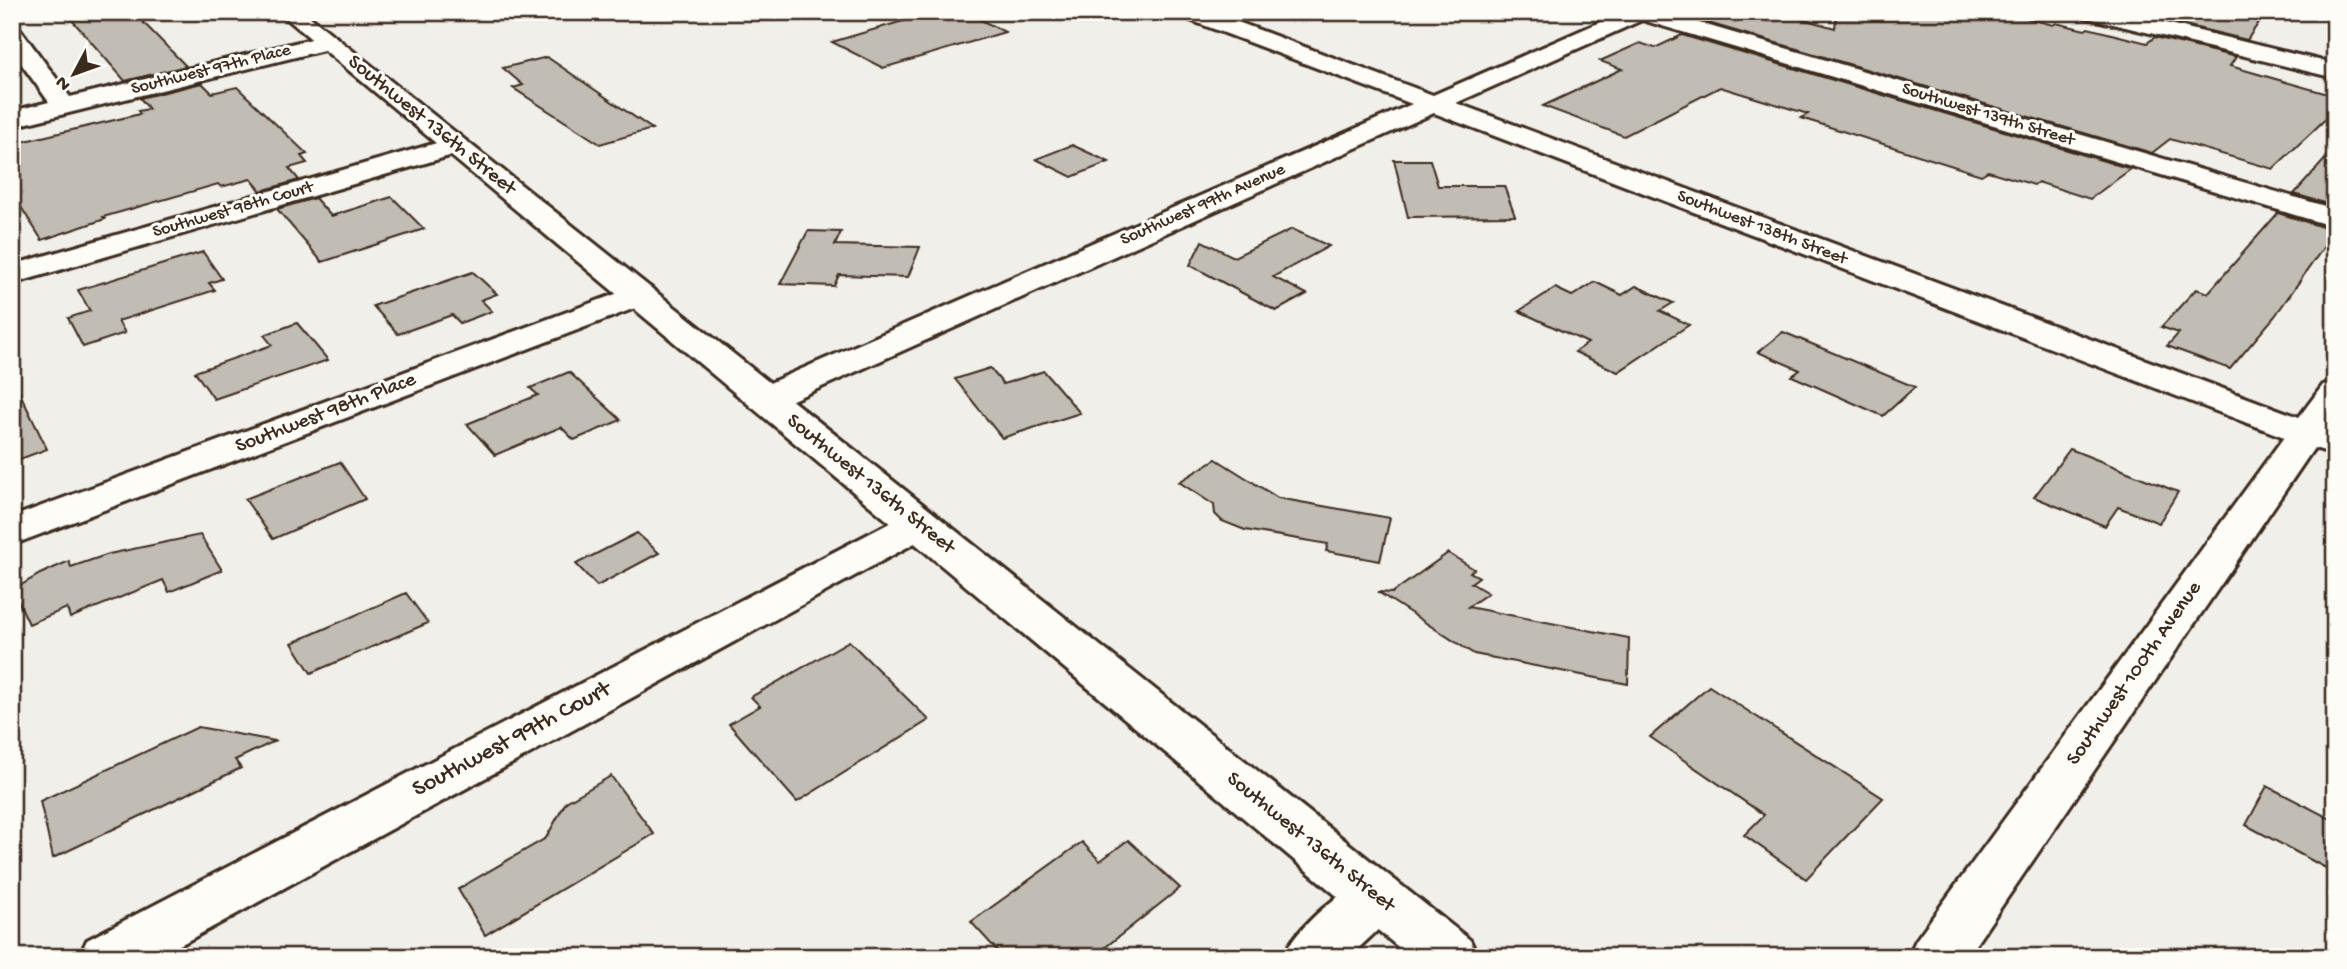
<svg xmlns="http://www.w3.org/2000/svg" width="2347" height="969" font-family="'Gochi Hand',sans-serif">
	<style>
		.building { fill: #c1bcb4; stroke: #3b2a1e; stroke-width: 2 }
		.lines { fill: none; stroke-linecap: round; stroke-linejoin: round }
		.street-casing { stroke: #3b2a1e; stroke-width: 6 }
		.secondary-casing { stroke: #3b2a1e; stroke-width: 6 }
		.street { fill: #fdfcf7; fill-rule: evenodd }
		.secondary { fill: #fdfcf7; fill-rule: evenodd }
		.labels { text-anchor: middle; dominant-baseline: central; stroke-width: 6; stroke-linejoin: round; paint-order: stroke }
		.far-street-label { font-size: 18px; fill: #3b2a1e; stroke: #fdfcf7 }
		.street-label { font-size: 21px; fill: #3b2a1e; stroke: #fdfcf7 }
		.near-street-label { font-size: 24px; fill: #3b2a1e; stroke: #fdfcf7 }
	</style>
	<rect width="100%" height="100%" fill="#f1efea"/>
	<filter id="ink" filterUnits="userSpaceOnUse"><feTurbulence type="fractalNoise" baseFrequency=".0143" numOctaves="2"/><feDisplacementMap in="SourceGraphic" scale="14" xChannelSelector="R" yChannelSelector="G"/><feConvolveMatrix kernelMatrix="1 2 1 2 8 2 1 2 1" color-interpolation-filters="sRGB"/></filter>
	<g filter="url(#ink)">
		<g class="building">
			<path d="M65,12H133L186,66L125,81Z"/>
			<path d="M965,12L1005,32L883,68L832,42L930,13L942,18Z"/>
			<path d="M1729,12H1777L1835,28L1837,12H2003L2053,25L2056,23L2085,30L2088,28L2147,43L2155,37L2236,57L2230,66L2335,96V110L2273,169L2170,139L2152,153L1708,23Z"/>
			<path d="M2191,12H2266L2247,40L2176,23Z"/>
			<path d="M1682,35L2131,169L2090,199L2038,182L2034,185L1988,171L1981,175L1801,118L1808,114L1720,87L1624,136L1543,106L1622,69L1600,61L1640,43L1655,48Z"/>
			<path d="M547,57L652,129L600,144L513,88L523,85L503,68Z"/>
			<path d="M202,83L212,93L237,87L307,154L301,156L307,163L289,168L299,180L261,191L251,179L221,187L218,184L103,217L105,219L42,240L12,193V144L140,114L138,111L149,109L140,98Z"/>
			<path d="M1072,145L1109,162L1072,177L1036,159Z"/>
			<path d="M2335,148V206L2294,194Z"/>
			<path d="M1394,160H1430L1438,186H1504L1515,216L1408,217Z"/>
			<path d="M392,197L424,229L322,262L277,209L315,198L331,216Z"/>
			<path d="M2278,213L2335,231L2275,316L2230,369L2167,346L2179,333L2161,327L2196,289L2208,293Z"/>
			<path d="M1292,229L1329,246L1273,277L1307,294L1276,311L1190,265L1202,241L1234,257Z"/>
			<path d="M808,231L841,232L835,245L920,247L908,277L839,275L834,286L780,284Z"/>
			<path d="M203,252L222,279L209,283L215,290L118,321L125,333L83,347L68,318L90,311L78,290Z"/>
			<path d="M473,272L497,294L481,300L492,311L460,323L452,315L398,334L373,306Z"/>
			<path d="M1595,282L1622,295L1636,286L1673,303L1660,311L1689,325L1618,372L1575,352L1588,343L1519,311L1555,288L1572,296Z"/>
			<path d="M297,323L328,360L214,399L195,372L272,345L264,335Z"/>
			<path d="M1783,332L1915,387L1883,416L1792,376L1800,370L1758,352Z"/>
			<path d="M990,368L1003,384L1044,371L1080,413L1002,438L955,379Z"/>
			<path d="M569,372L621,420L574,440L561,427L495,455L467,424L538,395L530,388Z"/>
			<path d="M12,377L47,449L12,462Z"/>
			<path d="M2070,449L2178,492L2159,523L2118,507L2105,526L2034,497Z"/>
			<path d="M1216,459L1278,498L1390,518L1380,561L1326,551L1328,544L1245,530L1222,521L1215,514L1214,505L1179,482Z"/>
			<path d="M340,462L365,499L273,539L245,499Z"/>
			<path d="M637,533L659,553L597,586L576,564Z"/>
			<path d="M200,535L222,570L169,592L163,580L70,618L67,608L29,624L13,590L40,574L69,561L71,567L109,554Z"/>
			<path d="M1448,553L1474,569L1470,572L1479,577L1471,583L1488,593L1468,607L1629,638L1628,684L1474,654L1378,592L1392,593Z"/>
			<path d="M406,593L428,623L311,673L292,643Z"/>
			<path d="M849,641L929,720L797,802L729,724L760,706L751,697Z"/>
			<path d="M1709,686L1883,798L1806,879L1744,835L1764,815L1650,737Z"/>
			<path d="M198,727L275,741L235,760L241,768L53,858L40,801Z"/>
			<path d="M611,776L654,834L485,935L458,889L546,838L566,802Z"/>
			<path d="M2267,786L2335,821V873L2246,825Z"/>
			<path d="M1128,840L1180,888L1093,957H1003L971,922L1082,842L1100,861Z"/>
		</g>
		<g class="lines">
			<defs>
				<g id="street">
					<path d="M1179,12H1211L1433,95L1623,12H1662L2335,209V227L1642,20L1456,103L2299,417L2323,385L2335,381V418L2328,428L2335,430V454L2314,448L1967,957H1908L1916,940L2284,437L1434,113L777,407L764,410L751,407L746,399L751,391L1412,104L1182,17Z"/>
					<path d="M2081,12H2121L2335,64V78L2084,17Z"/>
					<path d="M12,27L20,29L70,97L328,35L336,37L340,42L336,47L12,127V111L49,102L12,51Z"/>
					<path d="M454,138L463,140L467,146L463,152L12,284V265Z"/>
					<path d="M640,285L651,288L656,295L651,302L12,545V517Z"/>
					<path d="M919,511L933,515L939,524L933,533L158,957H79L87,940L905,515Z"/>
					<path d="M1377,874L1396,881L1403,897L1396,913L1349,957H1283C1296,927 1346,885 1377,874Z"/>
				</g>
				<path id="secondary" d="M279,12H304L1470,940L1478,957H1410Z"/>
			</defs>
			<use href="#street" class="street-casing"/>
			<use href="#secondary" class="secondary-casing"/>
			<use href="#street" class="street"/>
			<use href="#secondary" class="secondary"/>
		</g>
	</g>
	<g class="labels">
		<g class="far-street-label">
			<text transform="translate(211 70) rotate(-14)">Southwest 97th Place</text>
			<text transform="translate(1988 115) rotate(17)">Southwest 139th Street</text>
			<text transform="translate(1203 205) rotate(-24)">Southwest 99th Avenue</text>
			<text transform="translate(233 210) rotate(-16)">Southwest 98th Court</text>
			<text transform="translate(1762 228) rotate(21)">Southwest 138th Street</text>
		</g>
		<g class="street-label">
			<text transform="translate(431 126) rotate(39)">Southwest 136th Street</text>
			<text transform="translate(326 414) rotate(-21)">Southwest 98th Place</text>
			<text transform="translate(870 485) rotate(39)">Southwest 136th Street</text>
			<text transform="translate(2135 674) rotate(-55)">Southwest 100th Avenue</text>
			<text transform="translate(1310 843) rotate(39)">Southwest 136th Street</text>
		</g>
		<g class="near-street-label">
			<text transform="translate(512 740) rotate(-28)">Southwest 99th Court</text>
		</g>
	</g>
	<rect width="2347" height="969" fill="none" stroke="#fdfcf7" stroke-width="42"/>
	<rect x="21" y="21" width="2305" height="927" fill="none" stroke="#3b2a1e" stroke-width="2.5" filter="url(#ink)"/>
	<g transform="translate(74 74) rotate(229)" stroke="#fdfcf7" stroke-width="5" paint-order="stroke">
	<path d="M0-5L12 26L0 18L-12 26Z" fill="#3b2a1e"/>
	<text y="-10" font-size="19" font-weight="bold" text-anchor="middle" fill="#3b2a1e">N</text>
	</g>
</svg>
